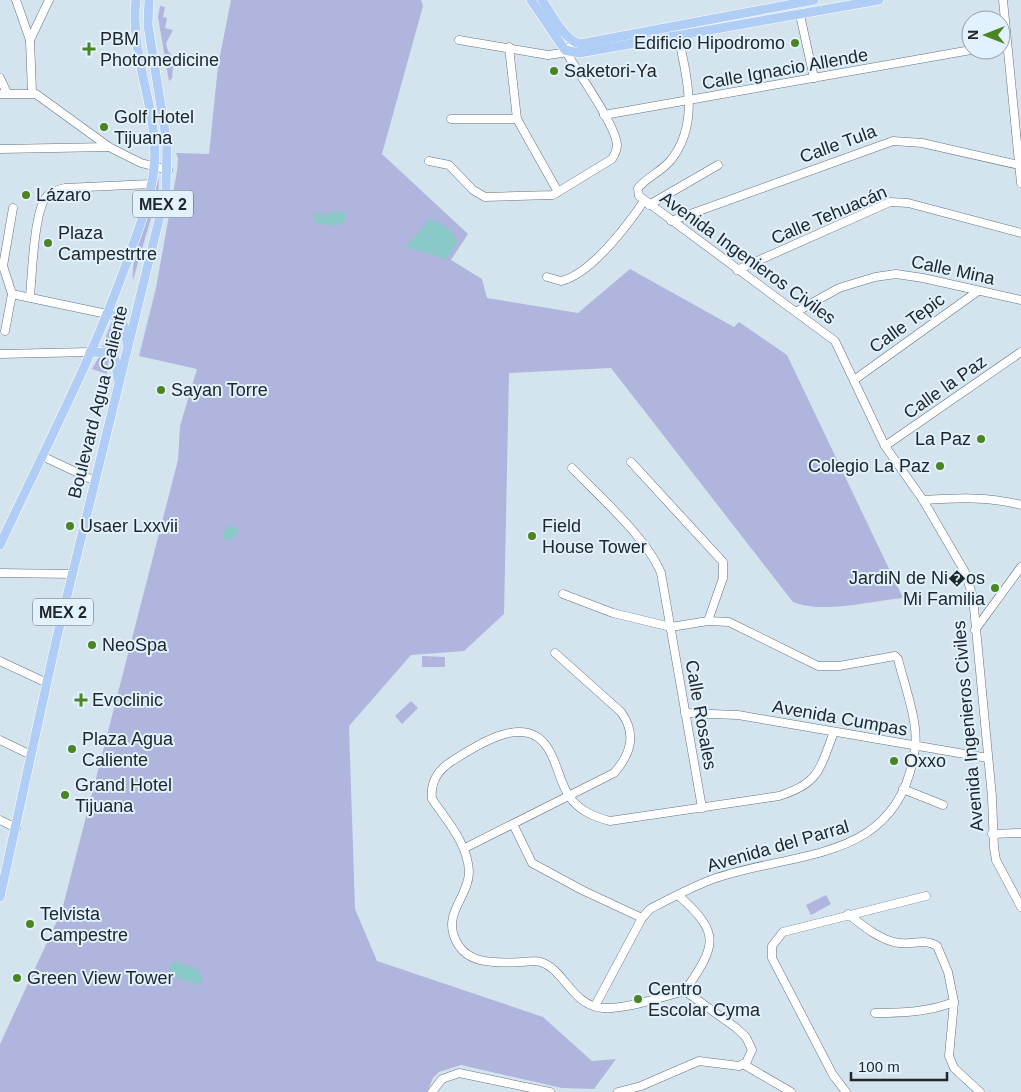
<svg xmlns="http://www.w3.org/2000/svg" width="1021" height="1092" font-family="Helvetica,sans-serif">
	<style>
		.green { fill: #afb5dc }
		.water { fill: #8bc8c8 }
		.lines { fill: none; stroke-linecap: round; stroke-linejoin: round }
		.minor-casing { stroke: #64727c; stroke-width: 9 }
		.major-casing { stroke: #fff; stroke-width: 10 }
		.minor { stroke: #fff; stroke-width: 8 }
		.major { stroke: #b0cdf6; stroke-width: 9 }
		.poi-dot { fill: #4b8521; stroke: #e1f1fd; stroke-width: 2 }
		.labels { text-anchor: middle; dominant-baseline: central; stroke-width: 4; stroke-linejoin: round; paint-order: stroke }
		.shield { fill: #e1f1fd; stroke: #5a646a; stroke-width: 1 }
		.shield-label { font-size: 16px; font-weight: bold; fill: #20272b }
		.poi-label { font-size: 18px; fill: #20272b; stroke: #e1f1fd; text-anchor: start }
		.street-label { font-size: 18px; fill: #20272b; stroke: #e1f1fd }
	</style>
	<rect width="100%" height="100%" fill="#d4e4ef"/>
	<g class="green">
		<path d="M231,0H421L423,6L382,154L468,234L451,260L482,279L487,298L578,313L630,269L734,327L739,322L787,355L903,598C871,601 823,614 793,602L611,368L509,373L504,614L464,651L411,655L349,726L355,909L377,961L543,1017L592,1061L616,1059L594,1089L562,1088L461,1065L439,1072L433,1078L427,1092H0V1044L62,910L178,460L180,426L197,369L139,356L156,288L177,171L178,158L176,153L209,154L218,66Z"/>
		<path d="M160,6L165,7L163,17L167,18L165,28L173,30L166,43L168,51L174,58L172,78L169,81L158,17Z"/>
		<path d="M159,176L158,194L133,280C129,261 154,200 159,176Z"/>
		<path d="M112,321L118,322L120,326L114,351L111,348L102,347Z"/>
		<path d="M100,355L109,359L107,374L92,369Z"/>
		<path d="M422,656L445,657V667H422Z"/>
		<path d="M411,701L418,708L402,724L395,716Z"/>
		<path d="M826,895L831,904L811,915L806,905Z"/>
	</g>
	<g class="water">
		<path d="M336,211H344C354,230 324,226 315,222L314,213L324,215Z"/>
		<path d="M429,220C441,221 454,230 457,242L447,259L406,247Z"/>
		<path d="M226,526L237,527V534L231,540H225L223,537Z"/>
		<path d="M172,962H179L200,971L202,982L196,985L170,975L169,970Z"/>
	</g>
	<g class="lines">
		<defs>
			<g id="minor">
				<path d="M16,0L30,40L32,93"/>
				<path d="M1003,0L1021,183"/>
				<path d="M800,15L814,78"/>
				<path d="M676,26C685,71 702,121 671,160C661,172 647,177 638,188L639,196L835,341L885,446L923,500L965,572L973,597L992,797L994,848L996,860L1021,907"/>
				<path d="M30,40L49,0"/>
				<path d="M459,40L548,55L562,53L575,43"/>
				<path d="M509,47L517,119L558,192"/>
				<path d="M0,78L7,93"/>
				<path d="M0,94H36L109,147L141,163L168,170"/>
				<path d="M604,115L971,50"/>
				<path d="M451,119H517"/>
				<path d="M0,149L109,147"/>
				<path d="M429,161L449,165L473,190L485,197L553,195L612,159C615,154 617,150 617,145C616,125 576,70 565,50"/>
				<path d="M649,205L718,165"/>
				<path d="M671,221L893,141L922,143L1019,165"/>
				<path d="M737,270L890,202L908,203L1021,233"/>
				<path d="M547,277L561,281C591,274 627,226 644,201"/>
				<path d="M12,294L107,314"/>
				<path d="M30,296C32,275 34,215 45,199C49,192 57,190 65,188L151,184"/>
				<path d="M796,312L839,288L875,277L896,274L923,278L1021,300"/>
				<path d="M5,331L12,294L3,266L13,208"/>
				<path d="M0,354L90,352"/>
				<path d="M854,380L978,291"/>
				<path d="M885,446L1021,352"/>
				<path d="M42,456L95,481"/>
				<path d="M631,462L723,562V578L708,621"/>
				<path d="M572,468C599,496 646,537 661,573L702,808"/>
				<path d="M923,500C956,498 988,496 1021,505"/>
				<path d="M0,573L72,574"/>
				<path d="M563,594L613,613L671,627L708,621L729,622L818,666H839L895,656L898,659C904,684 919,723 915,748C900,863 799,850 716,878C693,886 671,898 650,909L642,918L595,1006"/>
				<path d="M975,630L1021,567"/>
				<path d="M0,661L47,683"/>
				<path d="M685,713L738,715L988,758"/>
				<path d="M0,740L31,755"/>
				<path d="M903,789L943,805"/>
				<path d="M0,820L16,828"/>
				<path d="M513,824L532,863L582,890L642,918"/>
				<path d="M992,834L1021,833"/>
				<path d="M465,848L614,773C631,754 637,734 621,712L555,653"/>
				<path d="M678,895C722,934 716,945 685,991"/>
				<path d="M848,914C862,925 881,941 899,943C912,945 926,938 937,946L948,972L954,1002L949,1056L954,1068L980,1092"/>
				<path d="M685,991C659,997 630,1009 603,1008C572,1006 565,970 541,962C536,960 528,962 522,962C497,963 464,966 454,936C445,912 469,895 469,872C468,844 447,821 432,799C430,782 438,770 452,761C477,745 525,713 547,747C557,761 559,781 569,796C579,811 595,817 610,821L779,796C820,783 819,770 834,732"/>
				<path d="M875,1013C903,1013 928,1012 954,1002"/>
				<path d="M743,1064L791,1092"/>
				<path d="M432,1092L442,1079L459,1073L550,1092"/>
				<path d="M618,1092L641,1086L699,1061L739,1066L746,1063L752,1050L746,1037L735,1027L685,991"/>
				<path d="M846,1092L833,1075L772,958V946L783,932L926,896"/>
			</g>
			<g id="major">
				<path d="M531,0L565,50L579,53L879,0"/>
				<path d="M542,0C551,13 564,40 580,44L814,0"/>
				<path d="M107,314C124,317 126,327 127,343"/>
				<path d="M90,352L111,353L115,359L118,379"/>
				<path d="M0,545C44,450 93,358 128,259C138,230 151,199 154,168C160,112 129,56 136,0"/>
				<path d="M0,897L56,641L166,191L167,144L148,25L149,0"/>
			</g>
		</defs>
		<use href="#minor" class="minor-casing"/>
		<use href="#major" class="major-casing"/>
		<use href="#minor" class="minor"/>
		<use href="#major" class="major"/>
	</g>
	<g class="poi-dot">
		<circle cx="795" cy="43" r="5"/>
		<path d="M86.5 41.5h5v5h5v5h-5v5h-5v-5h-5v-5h5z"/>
		<circle cx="554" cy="71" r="5"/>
		<circle cx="104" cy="127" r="5"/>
		<circle cx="26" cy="195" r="5"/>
		<circle cx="48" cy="243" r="5"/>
		<circle cx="161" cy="390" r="5"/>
		<circle cx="981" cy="439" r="5"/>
		<circle cx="940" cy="466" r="5"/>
		<circle cx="70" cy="526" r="5"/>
		<circle cx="532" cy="536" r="5"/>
		<circle cx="995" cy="588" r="5"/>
		<circle cx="92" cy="645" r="5"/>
		<path d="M78.5 692.5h5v5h5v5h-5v5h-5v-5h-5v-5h5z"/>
		<circle cx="72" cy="749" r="5"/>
		<circle cx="894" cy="761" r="5"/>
		<circle cx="65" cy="795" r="5"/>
		<circle cx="30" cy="924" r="5"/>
		<circle cx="17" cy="978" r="5"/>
		<circle cx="638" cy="999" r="5"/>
	</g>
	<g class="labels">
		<g class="shield">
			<rect x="133" y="190.5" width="60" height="27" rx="4"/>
			<rect x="33" y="598.5" width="60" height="27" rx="4"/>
		</g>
		<g class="shield-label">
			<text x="163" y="204">MEX 2</text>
			<text x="63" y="612">MEX 2</text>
		</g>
		<g class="poi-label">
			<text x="100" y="39">PBM<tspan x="100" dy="21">Photomedicine</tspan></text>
			<text x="785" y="43" text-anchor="end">Edificio Hipodromo</text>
			<text x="564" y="71">Saketori-Ya</text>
			<text x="114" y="117">Golf Hotel<tspan x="114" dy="21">Tijuana</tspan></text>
			<text x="36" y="195">Lázaro</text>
			<text x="58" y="233">Plaza<tspan x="58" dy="21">Campestrtre</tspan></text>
			<text x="171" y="390">Sayan Torre</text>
			<text x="971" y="439" text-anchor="end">La Paz</text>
			<text x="930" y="466" text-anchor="end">Colegio La Paz</text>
			<text x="80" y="526">Usaer Lxxvii</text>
			<text x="542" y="526">Field<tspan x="542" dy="21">House Tower</tspan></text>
			<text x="985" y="578" text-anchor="end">JardiN de Ni�os<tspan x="985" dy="21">Mi Familia</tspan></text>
			<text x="102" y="645">NeoSpa</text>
			<text x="92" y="700">Evoclinic</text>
			<text x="82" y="739">Plaza Agua<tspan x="82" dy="21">Caliente</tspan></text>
			<text x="904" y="761">Oxxo</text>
			<text x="75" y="785">Grand Hotel<tspan x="75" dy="21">Tijuana</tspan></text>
			<text x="40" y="914">Telvista<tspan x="40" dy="21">Campestre</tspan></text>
			<text x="27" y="978">Green View Tower</text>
			<text x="648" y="989">Centro<tspan x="648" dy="21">Escolar Cyma</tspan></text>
		</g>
		<g class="street-label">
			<text transform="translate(785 69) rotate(-10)">Calle Ignacio Allende</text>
			<text transform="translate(838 144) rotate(-20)">Calle Tula</text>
			<text transform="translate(829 215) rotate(-23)">Calle Tehuacán</text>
			<text transform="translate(748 258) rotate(36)">Avenida Ingenieros Civiles</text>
			<text transform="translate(953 270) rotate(12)">Calle Mina</text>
			<text transform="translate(907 323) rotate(-36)">Calle Tepic</text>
			<text transform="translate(945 387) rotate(-35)">Calle la Paz</text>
			<text transform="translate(98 402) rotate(-76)">Boulevard Agua Caliente</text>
			<text transform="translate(701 715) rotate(80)">Calle Rosales</text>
			<text transform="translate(840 718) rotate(10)">Avenida Cumpas</text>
			<text transform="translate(968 726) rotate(-95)">Avenida Ingenieros Civiles</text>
			<text transform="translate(778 846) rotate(-16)">Avenida del Parral</text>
		</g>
	</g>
	<g transform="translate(986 35) rotate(270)"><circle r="24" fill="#e1f1fd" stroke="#94a0a9"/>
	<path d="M0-4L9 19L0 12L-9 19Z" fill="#4b8521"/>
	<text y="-8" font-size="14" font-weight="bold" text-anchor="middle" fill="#20272b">N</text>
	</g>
	<path d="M851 1072v8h96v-8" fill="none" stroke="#20272b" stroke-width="2.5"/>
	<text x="858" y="1072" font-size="15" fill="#20272b" stroke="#e1f1fd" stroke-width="4" paint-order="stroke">100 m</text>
</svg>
